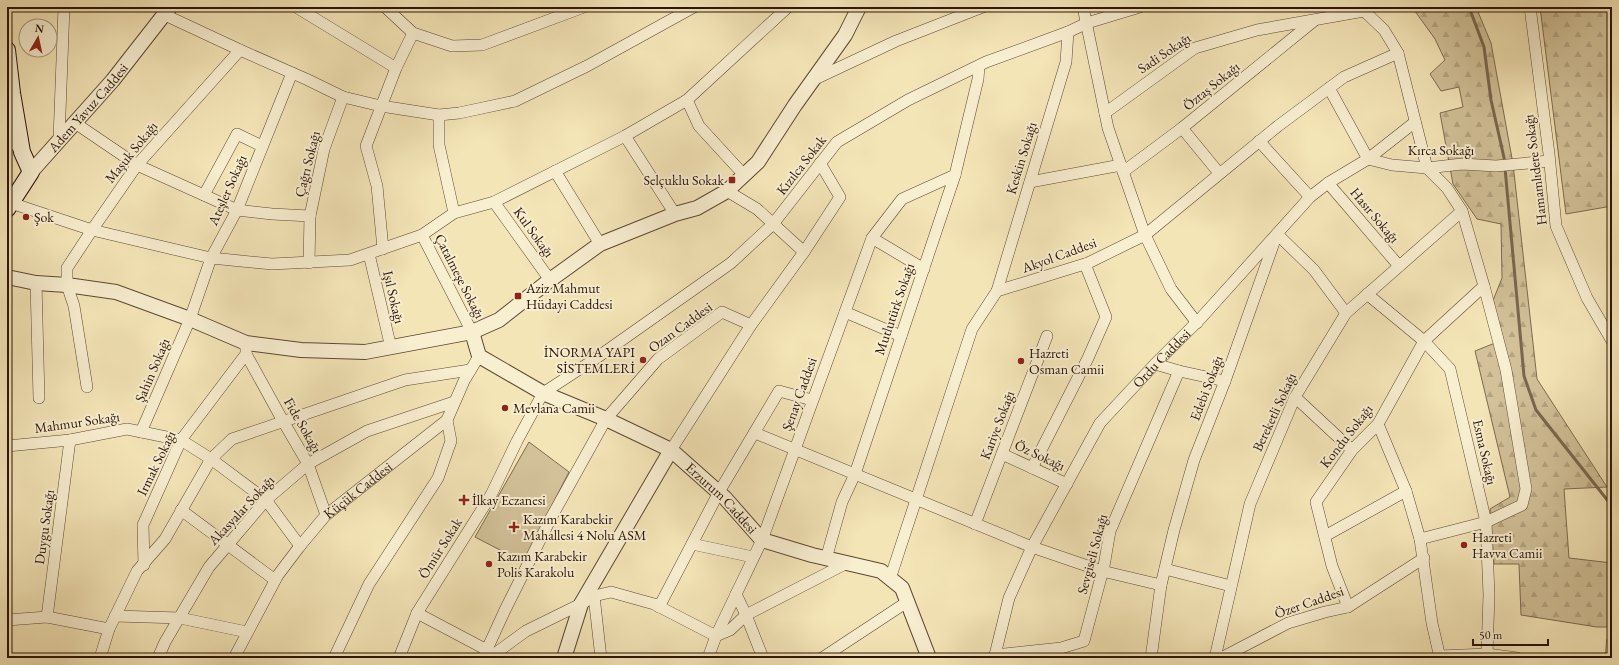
<svg xmlns="http://www.w3.org/2000/svg" width="1619" height="665" font-family="'EB Garamond',serif">
	<style>
		.forest { fill: url(#forest-firs); stroke: #7e6a51 }
		.green { fill: #d2c199; stroke: #7e6a51 }
		.lines { fill: none; stroke-linecap: round; stroke-linejoin: round }
		.stream { stroke: #7a674e; stroke-width: 3 }
		.minor-casing { stroke: #5c4834; stroke-width: 12 }
		.tertiary-casing { stroke: #5c4834; stroke-width: 16 }
		.secondary-casing { stroke: #2a1409; stroke-width: 18 }
		.minor { stroke: #f8eed0; stroke-width: 11 }
		.tertiary { stroke: #f8eed0; stroke-width: 14 }
		.secondary { stroke: #f8eed0; stroke-width: 16 }
		.poi-dot { fill: #8f2418; stroke: #f8eed0; stroke-width: 1.5 }
		.labels { text-anchor: middle; dominant-baseline: central; stroke-width: 4; stroke-linejoin: round; paint-order: stroke }
		.street-label { font-size: 14px; fill: #2a1409; stroke: #f8eed0 }
		.poi-label { font-size: 14px; fill: #2a1409; stroke: #f8eed0; text-anchor: start }
	</style>
	<defs>
		<pattern id="forest-firs" width="22" height="20" patternUnits="userSpaceOnUse"><rect width="22" height="20" fill="#d2c199"/><path d="M5 1l3.5 6h-7zM16 11l3.5 6h-7z" fill="#b4a582"/></pattern>
	</defs>
	<rect width="100%" height="100%" fill="#f4e5b7"/>
	<filter id="stains"><feTurbulence type="fractalNoise" baseFrequency=".005" numOctaves="4"/><feColorMatrix values="0 0 0 0 .2 0 0 0 0 .09 0 0 0 0 .02 0 0 0 .5 -.17"/></filter>
	<radialGradient id="worn" r=".72"><stop offset=".6" stop-color="#630" stop-opacity="0"/><stop offset="1" stop-color="#630" stop-opacity=".3"/></radialGradient>
	<g class="forest">
		<path d="M1412,7H1476L1491,43L1513,164L1537,379L1607,487L1564,489L1569,558L1612,563V627H1597L1521,615L1519,564H1494L1490,509L1510,497L1475,351L1495,343L1492,303L1502,278L1501,224L1477,219L1453,184L1440,113L1463,107L1459,87L1441,91L1430,74L1445,60L1435,39Z"/>
		<path d="M1540,7H1612V206L1566,214Z"/>
	</g>
	<path class="green" d="M529,442L569,472L523,562L475,537Z"/>
	<g class="lines">
		<g class="stream">
			<path d="M1469,7L1484,47L1491,100L1505,162"/>
			<path d="M1505,168L1524,376L1536,410L1612,506"/>
		</g>
		<defs>
			<g id="minor">
				<path d="M296,7L396,68"/>
				<path d="M385,7L413,33L452,46L482,45L584,7"/>
				<path d="M1083,7L1108,128L1145,235L1171,289L1197,323"/>
				<path d="M1360,7L1384,30L1398,53L1427,168L1447,188L1462,211L1484,286L1506,370L1526,489L1522,505L1486,522L1420,539"/>
				<path d="M1530,7L1549,154L1556,226L1587,298L1612,341"/>
				<path d="M165,15L240,50L306,79L343,97L381,106L439,115L459,113L515,101L587,66L694,7"/>
				<path d="M815,79L896,41L983,7"/>
				<path d="M1329,88L1368,159L1392,165L1427,168L1462,164L1496,166L1549,161"/>
				<path d="M687,100L699,126L744,175"/>
				<path d="M1105,113L1195,48L1257,30L1364,11"/>
				<path d="M439,115V145L454,213"/>
				<path d="M75,123L137,165L237,210L272,214L310,216L309,263"/>
				<path d="M1182,128L1219,173"/>
				<path d="M7,136L22,151"/>
				<path d="M625,136L675,214"/>
				<path d="M59,139L64,7"/>
				<path d="M1259,141L1310,197"/>
				<path d="M555,171L600,244"/>
				<path d="M1123,172L1182,128L1315,20"/>
				<path d="M1030,182L1121,165"/>
				<path d="M1328,183L1399,266"/>
				<path d="M204,195L237,134L262,146"/>
				<path d="M7,197L11,203L92,230L211,258L272,264L350,260L422,235L454,213L494,202L625,136L687,100L788,7"/>
				<path d="M494,202L550,280"/>
				<path d="M310,216L324,149L343,97"/>
				<path d="M422,235L472,332"/>
				<path d="M872,238L924,269"/>
				<path d="M383,249L377,186L366,146L396,68L413,33"/>
				<path d="M804,252L840,197L820,163"/>
				<path d="M369,254L391,348"/>
				<path d="M36,283L39,398"/>
				<path d="M997,291L1066,62L1068,32"/>
				<path d="M1367,294L1424,341L1450,369L1486,522L1489,595L1487,654"/>
				<path d="M845,312L901,336"/>
				<path d="M246,354L283,421L308,464L326,515"/>
				<path d="M1155,364L1179,371L1225,381"/>
				<path d="M87,387L74,306L67,285V268L92,230L137,165L240,50"/>
				<path d="M1295,397L1352,450"/>
				<path d="M1378,424L1406,491L1420,539L1432,623L1440,658"/>
				<path d="M141,432L190,319L211,258L237,210L292,73"/>
				<path d="M755,433L1032,547L1102,571L1161,585"/>
				<path d="M7,446L70,440L127,429L181,440L211,459L266,500L300,546"/>
				<path d="M671,450L751,325L804,252L757,209L727,191"/>
				<path d="M1002,454L1067,484"/>
				<path d="M1032,468L1088,358L1106,317L1085,264"/>
				<path d="M181,510L275,580"/>
				<path d="M975,524L1047,336"/>
				<path d="M1325,536L1406,491"/>
				<path d="M692,544L753,557"/>
				<path d="M826,559L842,502L855,474L955,175L978,79L979,66"/>
				<path d="M144,565L143,525L181,440L246,354V343"/>
				<path d="M1165,569L1231,586"/>
				<path d="M890,579L972,329L997,291L1088,263L1145,235L1278,126L1344,77L1398,53"/>
				<path d="M736,594L746,615L763,658"/>
				<path d="M594,596L601,658"/>
				<path d="M659,607L719,492L779,391L812,400"/>
				<path d="M1348,607L1332,566L1316,502L1352,450L1378,424L1424,341L1484,286"/>
				<path d="M417,613L487,650"/>
				<path d="M115,616L180,618L247,632"/>
				<path d="M47,617L70,440"/>
				<path d="M7,620L47,617L109,629"/>
				<path d="M995,655L1061,648L1084,641L1104,566L1110,531L1179,371"/>
				<path d="M100,658L109,629L137,571L165,539L211,459L232,439L405,380L470,370"/>
				<path d="M158,658L165,642L209,567L266,500L308,464L367,431L454,402"/>
				<path id="s1" d="M234,658L278,575L300,546L326,515L447,420L464,381L479,356"/>
				<path d="M334,658L369,584L438,478L451,441L447,420"/>
				<path d="M399,658L417,613L491,495L517,441L543,393L595,359L731,263L773,224L837,142L908,100L986,62L1068,32L1087,23L1140,7"/>
				<path d="M483,658L505,610L551,518L606,419L658,359L722,312L751,325"/>
				<path d="M489,658L526,631L581,604L594,596L611,592L654,604L716,636L730,630L746,615L847,563"/>
				<path d="M708,658L716,636L762,540L872,238L902,199L955,175"/>
				<path d="M822,658L907,602"/>
				<path id="s2" d="M993,658L995,655L1009,598L1032,547L1100,423L1155,364L1201,318L1310,197L1328,183L1368,159L1415,122"/>
				<path d="M1151,658L1161,585L1174,530L1194,460L1225,381L1277,234L1314,270L1346,313"/>
				<path d="M1215,658L1250,504L1295,397L1346,313L1462,211"/>
				<path d="M1221,658L1288,623L1325,612L1348,607L1424,558"/>
				<path d="M1436,658L1439,656L1487,654L1517,658"/>
				<path d="M1611,658L1612,642"/>
			</g>
			<g id="tertiary">
				<path id="s3" d="M31,172L113,80L170,7"/>
				<path d="M7,277L36,283L67,285L116,292L190,319L246,343L301,350L365,352L472,332L499,320L550,280L600,244L675,214L697,208L727,191L758,162L795,105L845,35L859,7"/>
				<path id="s4" d="M472,332L479,356L543,393L606,419L671,450L725,498L762,540L812,555L881,571L902,588L929,658"/>
				<path d="M564,658L581,604L671,450"/>
			</g>
			<path id="secondary" d="M7,50L12,93L22,152L31,172L7,209"/>
		</defs>
		<use href="#minor" class="minor-casing"/>
		<use href="#tertiary" class="tertiary-casing"/>
		<use href="#secondary" class="secondary-casing"/>
		<use href="#minor" class="minor"/>
		<use href="#tertiary" class="tertiary"/>
		<use href="#secondary" class="secondary"/>
	</g>
	<g class="poi-dot">
		<rect x="728" y="176" width="8" height="8" rx="2"/>
		<circle cx="26" cy="217" r="4"/>
		<rect x="514" y="292" width="8" height="8" rx="2"/>
		<circle cx="643" cy="360" r="4"/>
		<circle cx="1021" cy="361" r="4"/>
		<circle cx="505" cy="408" r="4"/>
		<path d="M462 494h4v4h4v4h-4v4h-4v-4h-4v-4h4z"/>
		<path d="M512 521h4v4h4v4h-4v4h-4v-4h-4v-4h4z"/>
		<circle cx="1464" cy="545" r="4"/>
		<circle cx="489" cy="564" r="4"/>
	</g>
	<g class="labels">
		<g class="street-label">
			<text transform="translate(1164 53) rotate(-34)">Sadi Sokağı</text>
			<text transform="translate(1211 86) rotate(-39)">Öztaş Sokağı</text>
			<text stroke="none"><textPath href="#s3" startOffset="86">Adem Yavuz Caddesi</textPath></text>
			<text x="1441" y="150">Kırca Sokağı</text>
			<text transform="translate(131 152) rotate(-51)">Maşuk Sokağı</text>
			<text transform="translate(1021 158) rotate(-73)">Keskin Sokağı</text>
			<text transform="translate(307 164) rotate(-76)">Çağrı Sokağı</text>
			<text transform="translate(801 165) rotate(-52)">Kızılca Sokak</text>
			<text transform="translate(1535 170) rotate(-97)">Hamamlıdere Sokağı</text>
			<text transform="translate(227 190) rotate(-66)">Ateşler Sokağı</text>
			<text transform="translate(1375 215) rotate(50)">Hasır Sokağı</text>
			<text transform="translate(534 232) rotate(54)">Kul Sokağı</text>
			<text transform="translate(1059 255) rotate(-20)">Akyol Caddesi</text>
			<text transform="translate(460 276) rotate(63)">Çatalmeşe Sokağı</text>
			<text transform="translate(394 297) rotate(77)">Işıl Sokağı</text>
			<text transform="translate(894 309) rotate(-71)">Mutlutürk Sokağı</text>
			<text transform="translate(680 327) rotate(-36)">Ozan Caddesi</text>
			<text stroke="none"><textPath href="#s2" startOffset="349">Ordu Caddesi</textPath></text>
			<text transform="translate(152 370) rotate(-67)">Şahin Sokağı</text>
			<text transform="translate(1206 388) rotate(-69)">Edebi Sokağı</text>
			<text transform="translate(799 394) rotate(-70)">Şenay Caddesi</text>
			<text transform="translate(1274 412) rotate(-65)">Bereketli Sokağı</text>
			<text transform="translate(77 422) rotate(-8)">Mahmur Sokağı</text>
			<text transform="translate(303 425) rotate(60)">Fide Sokağı</text>
			<text transform="translate(997 425) rotate(-69)">Kariye Sokağı</text>
			<text transform="translate(1346 436) rotate(-52)">Kondu Sokağı</text>
			<text transform="translate(1485 452) rotate(77)">Esma Sokağı</text>
			<text transform="translate(1040 455) rotate(25)">Öz Sokağı</text>
			<text transform="translate(156 463) rotate(-64)">Irmak Sokağı</text>
			<text stroke="none"><textPath href="#s1" startOffset="211">Küçük Caddesi</textPath></text>
			<text stroke="none"><textPath href="#s4" startOffset="309">Erzurum Caddesi</textPath></text>
			<text transform="translate(241 510) rotate(-47)">Akasyalar Sokağı</text>
			<text transform="translate(44 527) rotate(-82)">Duygu Sokağı</text>
			<text transform="translate(440 548) rotate(-58)">Ömür Sokak</text>
			<text transform="translate(1092 554) rotate(-75)">Sevgiseli Sokağı</text>
			<text transform="translate(1309 602) rotate(-19)">Özer Caddesi</text>
		</g>
		<g class="poi-label">
			<text x="724" y="180" text-anchor="end">Selçuklu Sokak</text>
			<text x="34" y="217">Şok</text>
			<text x="526" y="288">Aziz Mahmut<tspan x="526" dy="16">Hüdayi Caddesi</tspan></text>
			<text x="635" y="352" text-anchor="end">İNORMA YAPI<tspan x="635" dy="16">SİSTEMLERİ</tspan></text>
			<text x="1029" y="353">Hazreti<tspan x="1029" dy="16">Osman Camii</tspan></text>
			<text x="513" y="408">Mevlana Camii</text>
			<text x="472" y="500">İlkay Eczanesi</text>
			<text x="523" y="519">Kazım Karabekir<tspan x="523" dy="16">Mahallesi 4 Nolu ASM</tspan></text>
			<text x="1472" y="537">Hazreti<tspan x="1472" dy="16">Havva Camii</tspan></text>
			<text x="497" y="556">Kazım Karabekir<tspan x="497" dy="16">Polis Karakolu</tspan></text>
		</g>
	</g>
	<rect width="1619" height="665" fill="none" stroke="#f4e5b7" stroke-width="24"/>
	<rect x="8" y="8" width="1603" height="649" fill="none" stroke="#2a1409" stroke-width="2"/>
	<rect x="12" y="12" width="1595" height="641" fill="none" stroke="#2a1409"/>
	<g transform="translate(38 38) rotate(9)"><circle r="19" fill="#f8eed0" stroke="#a69780"/>
	<path d="M0-3L7 15L0 10L-7 15Z" fill="#8f2418"/>
	<text y="-6" font-size="11" font-weight="bold" text-anchor="middle" fill="#2a1409">N</text>
	</g>
	<path d="M1473 639v6h75v-6" fill="none" stroke="#2a1409" stroke-width="2"/>
	<text x="1479" y="639" font-size="12" fill="#2a1409" stroke="#f8eed0" stroke-width="3" paint-order="stroke">50 m</text>
	<rect width="100%" height="100%" filter="url(#stains)"/>
	<rect width="100%" height="100%" fill="url(#worn)"/>
</svg>
